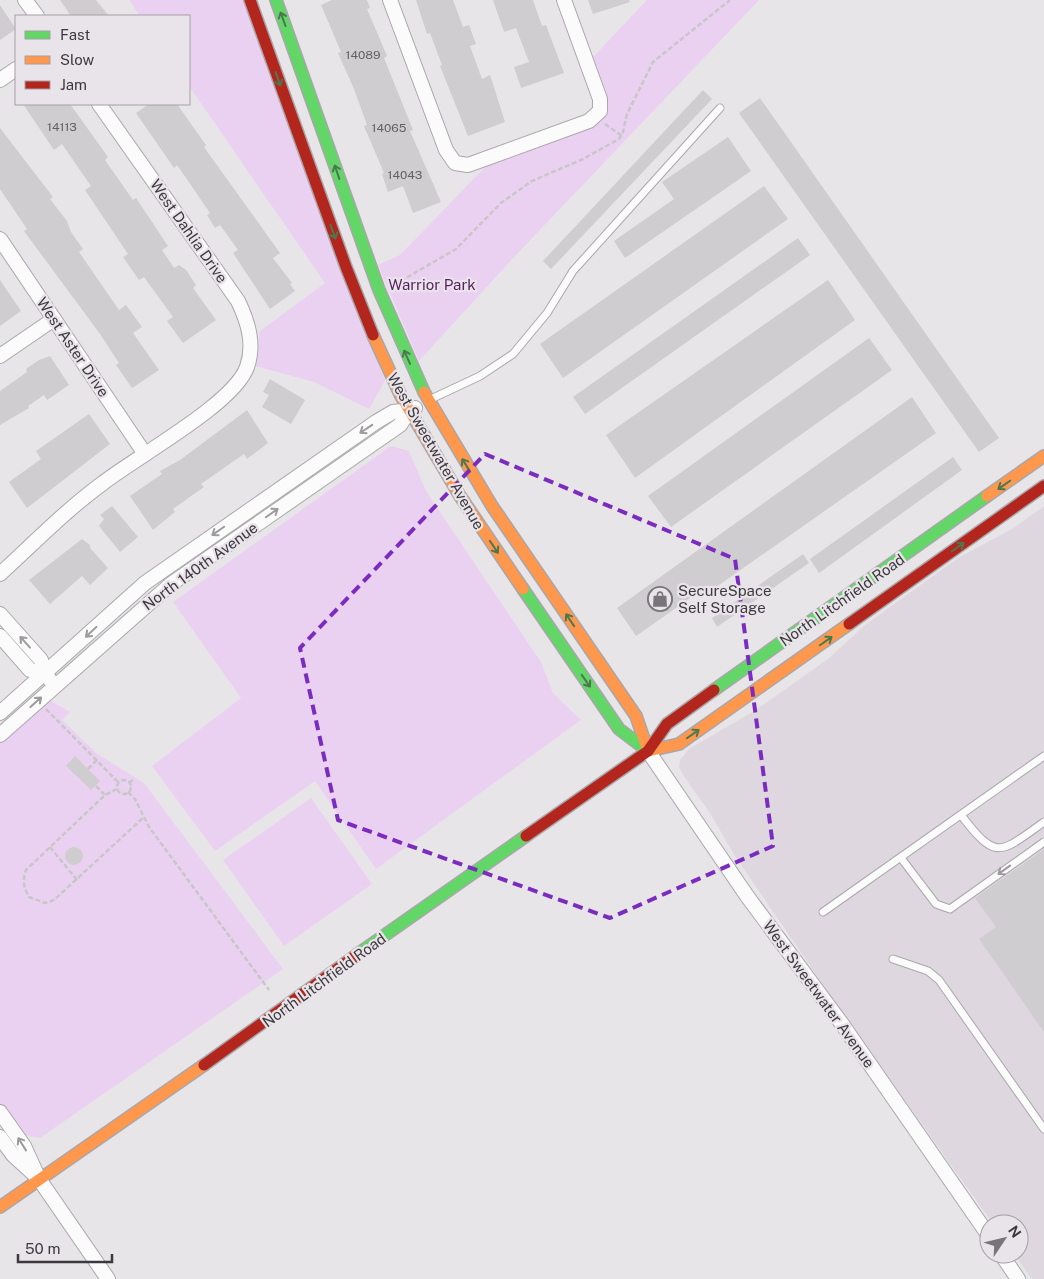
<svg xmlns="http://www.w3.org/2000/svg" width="1044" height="1279" font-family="'Public Sans',sans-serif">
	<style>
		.built { fill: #ded7e0 }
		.green { fill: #ebd1f1 }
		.building { fill: #d0cdd0 }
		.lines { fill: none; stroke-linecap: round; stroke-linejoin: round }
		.lane-casing { stroke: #a9a7aa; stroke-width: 9 }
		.street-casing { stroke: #a9a7aa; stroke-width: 16 }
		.fast-casing { stroke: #a9a7aa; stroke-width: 14 }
		.slow-casing { stroke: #a9a7aa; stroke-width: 14 }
		.jam-casing { stroke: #a9a7aa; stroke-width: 14 }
		.path { stroke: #c7c7c8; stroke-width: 2.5; stroke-dasharray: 5 2.5; stroke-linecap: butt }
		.lane { stroke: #fcfbfc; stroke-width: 7 }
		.street { stroke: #fcfbfc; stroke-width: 14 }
		.fast { stroke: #63d668; stroke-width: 11 }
		.slow { stroke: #ff974d; stroke-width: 11 }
		.jam { stroke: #b3261e; stroke-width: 11 }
		.oneway { stroke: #4b784e }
		.oneway2 { stroke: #9c9a9c }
		.marked { fill: none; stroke: #7b2cbf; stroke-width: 4; stroke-dasharray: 10 6; stroke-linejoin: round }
		.labels { text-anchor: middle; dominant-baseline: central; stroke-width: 4.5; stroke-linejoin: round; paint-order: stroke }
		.number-label { font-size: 12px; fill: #626063 }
		.street-label { font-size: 15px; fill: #3b393c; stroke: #e9e4ea }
		.park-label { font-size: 15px; fill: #571f63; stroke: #e9e4ea }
		.poi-label { font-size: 15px; fill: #3b393c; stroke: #e9e4ea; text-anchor: start }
	</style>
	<rect width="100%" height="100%" fill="#e8e5e9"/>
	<path class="built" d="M1044,506V1279H1032L1014,1254H1019V1224H993L830,995L733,853L710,813L683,775L679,767L680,760L689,749L754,711L828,659L865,625L958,558L1012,529Z"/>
	<g class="green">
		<path d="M129,0H245L385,381L369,409L314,382L255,366L260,331L325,283L189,86V16H140Z"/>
		<path d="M647,0H759L516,255L419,361L378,265L400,255L490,162L606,108V91L593,57Z"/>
		<path d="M391,446L409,451L426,491L541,662L553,693L581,720L376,869L315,781L215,851L152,766L241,698L173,602Z"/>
		<path d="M46,698L70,712L62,720L96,753L144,783L283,969L40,1138L22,1135L0,1104V740Z"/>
		<path d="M311,798L372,884L284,946L223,860Z"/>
	</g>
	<g class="building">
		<path d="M60,0H96L109,16H71Z"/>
		<path d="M332,0H367L370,8L367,9L387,56L384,58L413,130L410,131L441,202L413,213L403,186L388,192L382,174L384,173L364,126L367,125L354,89L338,53L341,52L321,5Z"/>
		<path d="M416,0H453L463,27L469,25L476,44L470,46L482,79L490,75L505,122L468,136L440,66L442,65L430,33L427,34Z"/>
		<path d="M493,0H533L542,26L546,25L564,73L521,88L514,67L529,62L516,28L504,32Z"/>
		<path d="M588,0H629L630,2L593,14Z"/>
		<path d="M0,5L16,29L0,40Z"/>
		<path d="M703,90L712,99L551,269L543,261Z"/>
		<path d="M760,98L999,438L979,452L739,113Z"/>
		<path d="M23,104H70L108,157L105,160L133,200L136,198L168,246L162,250L174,268L179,265L186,270L196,285L193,288L216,320L183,343L167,321L173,317L144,277L139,280L123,257L128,254L85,190L91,186L62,144L54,150Z"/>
		<path d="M149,104H177L206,145L204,147L280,253L273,258L292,283L290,284L295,291L270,309L233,253L238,250L220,225L215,228L207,215L210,213L177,165L174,168L136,113Z"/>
		<path d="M0,128L53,197L50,199L67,221L71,232L83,249L79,252L119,310L126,305L142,327L133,333L159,370L132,388L116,365L119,363L100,334L24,231L27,229L0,189Z"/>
		<path d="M728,137L751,171L625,258L614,241L674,199L662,182Z"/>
		<path d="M764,186L788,219L563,378L540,344Z"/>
		<path d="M798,238L810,255L585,414L573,397Z"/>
		<path d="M0,280L21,311L0,326Z"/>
		<path d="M828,280L855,320L635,478L606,435Z"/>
		<path d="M869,338L892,370L671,527L648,496Z"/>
		<path d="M50,356L69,385L47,400L44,395L28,406L29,408L0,425V391L27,372L26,369L39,360Z"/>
		<path d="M270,379L305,400L291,424L262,407L269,395L263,392Z"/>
		<path d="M912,397L936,433L709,592L706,587L636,636L617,608Z"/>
		<path d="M247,410L268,443L247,459L244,454L201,484L204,487L173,509L175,512L153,530L130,496L162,474L160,471L180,460Z"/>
		<path d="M89,414L110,444L27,508L9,482L41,459L36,451Z"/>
		<path d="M953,457L962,470L819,573L810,559Z"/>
		<path d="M112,506L138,537L120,552L99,526L104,519L100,515Z"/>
		<path d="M82,539L90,545V548L108,568L90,585L82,576L50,604L29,580Z"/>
		<path d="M803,554L809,563L717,627L712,618Z"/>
		<path d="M75,756L100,781L91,790L66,766Z"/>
		<circle cx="74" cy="856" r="9"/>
		<path d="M1044,849V1032L979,939L996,927L975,898Z"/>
	</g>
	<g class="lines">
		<defs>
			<g id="lane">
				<path d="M431,399L480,376L513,354L547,313L573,271L720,108"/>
				<path d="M961,815C997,862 1000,853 1044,822"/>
				<path d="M901,858L936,904L950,909L1044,842"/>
				<path d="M823,912L1044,756"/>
				<path d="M893,959L928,971L939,980L1044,1129"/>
			</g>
			<g id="street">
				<path d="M25,0L37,16"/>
				<path d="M390,0L446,150L455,163L468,165L589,121L600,111V99L564,0"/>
				<path d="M0,80L16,69"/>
				<path d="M0,239L145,454"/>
				<path d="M0,356L54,319"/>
				<path d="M0,574C34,543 66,510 103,483C136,457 234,404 247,367C255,344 248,322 238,301L99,104"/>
				<path d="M0,614L41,660L45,673L50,680"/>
				<path d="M0,636L30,670L45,673"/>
				<path d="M0,713L145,583L376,422L393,412L410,410L415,408"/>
				<path d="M0,735L171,584L400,425L410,410"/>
				<path d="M648,751L747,896L842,1024L989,1236"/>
				<path d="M0,1112L24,1146L39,1179L108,1279"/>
				<path d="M0,1137L13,1155L35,1175"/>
				<path d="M1001,1254L1018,1279"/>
			</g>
			<g id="fast">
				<path d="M276,0L379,290L424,392"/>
				<path d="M523,589L619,729L648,751"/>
				<path d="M714,690L987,496"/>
				<path d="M358,954L526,836"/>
			</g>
			<g id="slow">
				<path d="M373,335L401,396L460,496L523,589"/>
				<path d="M424,392L492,506L636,716L648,751"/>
				<path d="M987,496L1044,456"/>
				<path d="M648,751L679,744L849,624"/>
				<path d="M0,1207L204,1065"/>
			</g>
			<g id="jam">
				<path d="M250,0L346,267L373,335"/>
				<path d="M849,624L1044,486"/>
				<path d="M526,836L648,751L667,724L714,690"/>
				<path d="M204,1065L358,954"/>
			</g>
		</defs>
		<use href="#lane" class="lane-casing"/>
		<use href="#street" class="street-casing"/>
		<use href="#fast" class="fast-casing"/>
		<use href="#slow" class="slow-casing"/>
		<use href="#jam" class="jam-casing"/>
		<g class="path">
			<path d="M605,124L622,136"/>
			<path d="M394,285L456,249L501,203L532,181L583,159L619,139L623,132L627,114L653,62L730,0"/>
			<path d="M46,709L118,782"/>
			<path d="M88,769L97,760"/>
			<circle cx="124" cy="787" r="7"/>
			<path d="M129,783L134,779"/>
			<path d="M96,786L105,795"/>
			<path d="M117,789L105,795L26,870C22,881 24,888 29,897L45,903L54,900L144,817"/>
			<path d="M128,792L135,799L149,827L269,990"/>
			<path d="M50,847L77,880"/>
		</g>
		<use href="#lane" class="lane"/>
		<use href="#street" class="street"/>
		<use href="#fast" class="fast"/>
		<use href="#slow" class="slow"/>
		<use href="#jam" class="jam"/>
	</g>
	<defs><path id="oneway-shaft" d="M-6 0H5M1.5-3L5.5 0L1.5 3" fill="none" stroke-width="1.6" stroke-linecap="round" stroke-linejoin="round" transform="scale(1.25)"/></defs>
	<g class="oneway">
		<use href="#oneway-shaft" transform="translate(283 19) rotate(-110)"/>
		<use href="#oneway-shaft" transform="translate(278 79) rotate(71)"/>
		<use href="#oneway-shaft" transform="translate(337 172) rotate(-109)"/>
		<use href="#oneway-shaft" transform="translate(333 232) rotate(70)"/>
		<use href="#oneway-shaft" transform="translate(407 357) rotate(-114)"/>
		<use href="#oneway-shaft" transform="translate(466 465) rotate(-122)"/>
		<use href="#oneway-shaft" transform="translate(1004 485) rotate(145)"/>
		<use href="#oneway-shaft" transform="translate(494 547) rotate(56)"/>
		<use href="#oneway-shaft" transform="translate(958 547) rotate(-35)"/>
		<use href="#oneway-shaft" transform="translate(570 620) rotate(-124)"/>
		<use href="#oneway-shaft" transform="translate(826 641) rotate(-35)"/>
		<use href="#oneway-shaft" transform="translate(586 681) rotate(55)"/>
		<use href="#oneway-shaft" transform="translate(693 734) rotate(-35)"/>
	</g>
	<g class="oneway2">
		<use href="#oneway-shaft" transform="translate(366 429) rotate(146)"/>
		<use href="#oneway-shaft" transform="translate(272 513) rotate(-35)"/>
		<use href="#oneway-shaft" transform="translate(218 531) rotate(145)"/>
		<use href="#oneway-shaft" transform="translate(91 632) rotate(137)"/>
		<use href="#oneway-shaft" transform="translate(25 642) rotate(-132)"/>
		<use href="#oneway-shaft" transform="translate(36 702) rotate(-42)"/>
		<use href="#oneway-shaft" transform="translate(1004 870) rotate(144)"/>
		<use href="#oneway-shaft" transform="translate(22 1144) rotate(-122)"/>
	</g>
	<path class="marked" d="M485,454L735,559L773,846L610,918L338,820L300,648Z"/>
	<defs>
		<symbol id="shop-ring" viewBox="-11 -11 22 22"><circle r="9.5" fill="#e9e4ea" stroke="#787579" stroke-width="1.5"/><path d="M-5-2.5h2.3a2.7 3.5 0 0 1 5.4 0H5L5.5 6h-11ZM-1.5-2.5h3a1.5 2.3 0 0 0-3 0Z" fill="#787579"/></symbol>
	</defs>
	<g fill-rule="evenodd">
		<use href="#shop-ring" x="646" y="585" width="28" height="28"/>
	</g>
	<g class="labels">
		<g class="number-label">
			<text x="363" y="55">14089</text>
			<text x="62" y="127">14113</text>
			<text x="389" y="128">14065</text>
			<text x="405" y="175">14043</text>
		</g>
		<g class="street-label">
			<text transform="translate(189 231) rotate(55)">West Dahlia Drive</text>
			<text transform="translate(73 347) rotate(56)">West Aster Drive</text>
			<text transform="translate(436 451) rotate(60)">West Sweetwater Avenue</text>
			<text transform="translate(200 566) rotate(-36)">North 140th Avenue</text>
			<text transform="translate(842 600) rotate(-35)">North Litchfield Road</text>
			<text transform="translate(324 980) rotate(-36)">North Litchfield Road</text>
			<text transform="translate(819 994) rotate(54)">West Sweetwater Avenue</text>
		</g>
		<g class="park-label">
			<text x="432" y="284">Warrior Park</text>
		</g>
		<g class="poi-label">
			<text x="678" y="590">SecureSpace<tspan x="678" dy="17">Self Storage</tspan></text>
		</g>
	</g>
	<rect x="15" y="15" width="175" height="90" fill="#e9e4ea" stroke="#a3a0a4"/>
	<rect x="25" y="31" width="25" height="8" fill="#63d668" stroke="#a3a0a4"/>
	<text x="60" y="40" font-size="15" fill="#3b393c">Fast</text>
	<rect x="25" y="56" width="25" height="8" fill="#ff974d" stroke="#a3a0a4"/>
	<text x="60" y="65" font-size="15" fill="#3b393c">Slow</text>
	<rect x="25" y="81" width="25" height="8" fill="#b3261e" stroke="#a3a0a4"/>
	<text x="60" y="90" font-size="15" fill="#3b393c">Jam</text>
	<g transform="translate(1004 1239) rotate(55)"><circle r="24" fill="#e9e4ea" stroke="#a3a0a4"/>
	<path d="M0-4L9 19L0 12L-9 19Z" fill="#787579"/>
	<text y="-8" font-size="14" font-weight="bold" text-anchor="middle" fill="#3b393c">N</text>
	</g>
	<path d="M18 1254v8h94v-8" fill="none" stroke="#3b393c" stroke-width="2.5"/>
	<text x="25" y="1254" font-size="15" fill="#3b393c" stroke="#e9e4ea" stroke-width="4" paint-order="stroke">50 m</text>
</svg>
